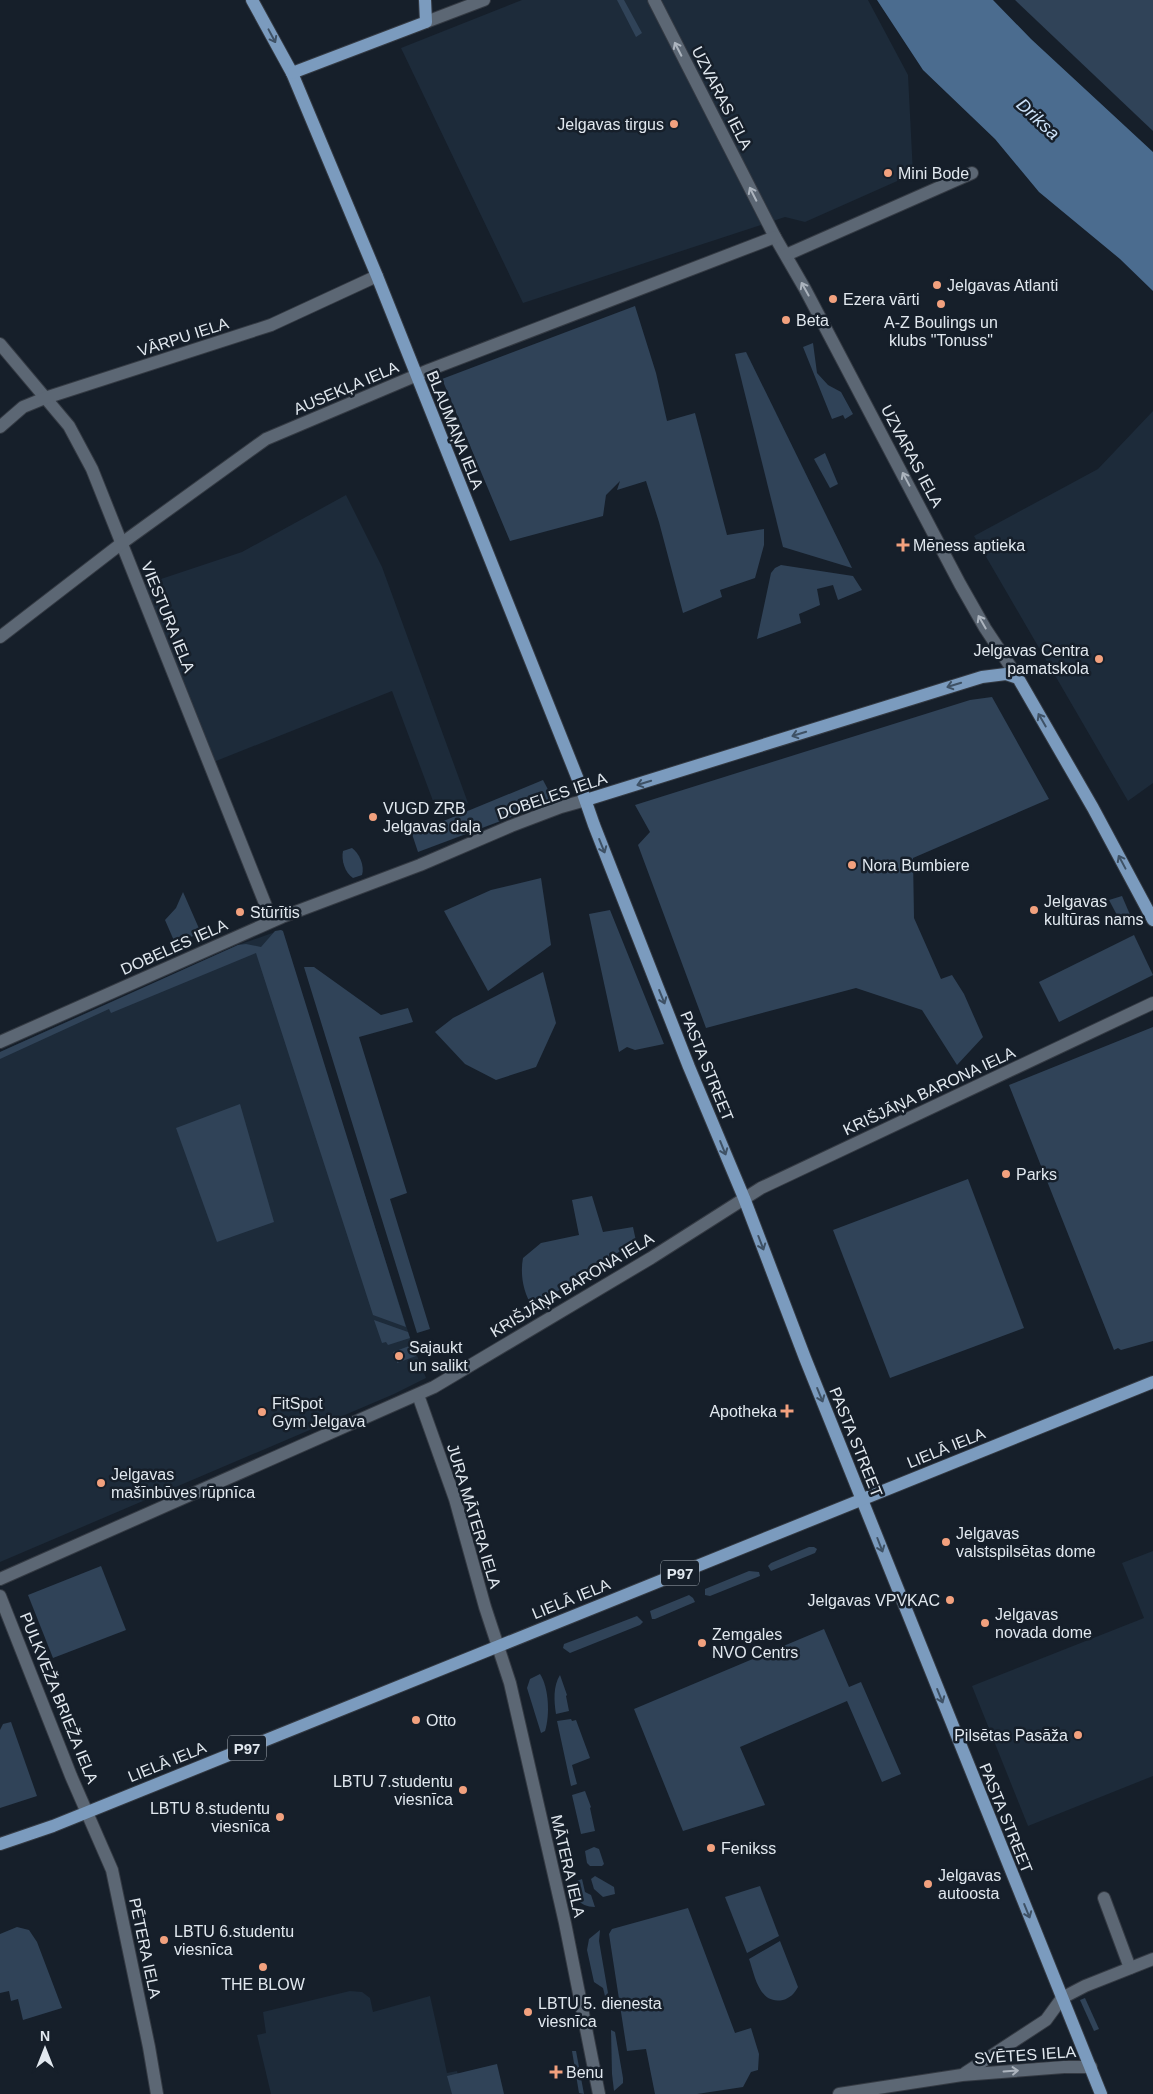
<svg xmlns="http://www.w3.org/2000/svg" width="1153" height="2094" font-family="Helvetica,sans-serif">
	<style>
		.built { fill: #1d2b3a }
		.green { fill: #304358 }
		.water { fill: #4b6c8f }
		.lines { fill: none; stroke-linecap: round; stroke-linejoin: round }
		.minor-casing { stroke: #343a43; stroke-width: 14 }
		.major-casing { stroke: #343a43; stroke-width: 14 }
		.minor { stroke: #5c6774; stroke-width: 12 }
		.major { stroke: #7b9bbe; stroke-width: 12 }
		.oneway { stroke: #3e5165 }
		.oneway2 { stroke: #acb4be }
		.poi-dot { fill: #f2a17e; stroke: #161f2a; stroke-width: 2 }
		.labels { text-anchor: middle; dominant-baseline: central; stroke-width: 5; stroke-linejoin: round; paint-order: stroke }
		.shield { fill: #161f2a; stroke: #a4acb4; stroke-width: 1 }
		.shield-label { font-size: 15px; font-weight: bold; fill: #e1e8ef }
		.street-label { font-size: 16px; fill: #e1e8ef; stroke: #161f2a }
		.poi-label { font-size: 16px; fill: #e1e8ef; stroke: #161f2a; text-anchor: start }
		.water-label { font-size: 18px; font-style: italic; fill: #cce1f8; stroke: #161f2a }
	</style>
	<rect width="100%" height="100%" fill="#161f2a"/>
	<g class="built">
		<path d="M522,0H868L908,75L913,174L805,222L785,217L523,303L401,48Z"/>
		<path d="M1153,411V783L1128,801L974,536L1098,469Z"/>
		<path d="M346,495L382,567L468,803L439,817L392,691L211,763L143,585L242,552Z"/>
		<path d="M281,930L410,1338L426,1378L394,1394L0,1562V1052L238,945Z"/>
		<path d="M1153,1551V1776L1028,1826L972,1686L1144,1618L1122,1563Z"/>
		<path d="M350,1991L362,1992L370,1998L373,2012L430,1996L447,2073L457,2071L462,2094H271L257,2035L266,2033L263,2012Z"/>
	</g>
	<g class="green">
		<path d="M617,0H624L642,33L636,37Z"/>
		<path d="M1015,0H1153V131Z"/>
		<path d="M635,306L656,373L667,421L695,413L727,535L764,529V545L755,578L720,590L722,597L683,613L659,522L646,481L617,490L620,481L606,495L603,516L510,541L442,379Z"/>
		<path d="M813,343L817,373L828,385L841,392L853,414L845,419L843,415L832,419L803,347Z"/>
		<path d="M746,352L852,568L783,547L735,354Z"/>
		<path d="M825,453L838,484L830,488L814,459Z"/>
		<path d="M781,565L853,576L862,590L838,600L833,585L817,589L820,605L799,614L801,623L757,639L771,573L775,568Z"/>
		<path d="M992,697L1049,799L913,858L914,918L941,979L952,975L964,994L983,1037L957,1065L922,1010L856,988L706,1028L638,845L650,832L635,805L970,700Z"/>
		<path d="M543,780L554,801L418,852L412,834Z"/>
		<path d="M352,848C359,853 365,866 362,875L353,878C345,873 341,860 343,851Z"/>
		<path d="M541,878L551,945L488,991L444,911L491,890Z"/>
		<path d="M183,892L201,933L175,943L165,920L176,908Z"/>
		<path d="M1122,896L1131,917H1118L1109,900Z"/>
		<path d="M610,910L664,1044L635,1050L627,1047L619,1052L589,914Z"/>
		<path d="M281,930L283,931L406,1327L373,1315L256,953L111,1013L109,1009L0,1059V1052L238,945L246,944L261,947L275,931Z"/>
		<path d="M1134,935L1153,975L1059,1022L1039,982Z"/>
		<path d="M304,967H314L381,1015L408,1008L413,1022L359,1037L407,1193L390,1199L430,1329L417,1333Z"/>
		<path d="M543,972L556,1023L536,1067L496,1080L465,1064L435,1032L453,1018Z"/>
		<path d="M1153,1027V1341L1121,1350L1118,1348L1114,1350L1009,1085Z"/>
		<path d="M240,1104L274,1222L217,1242L176,1128Z"/>
		<path d="M968,1179L1024,1328L890,1378L833,1230Z"/>
		<path d="M592,1196L603,1232L633,1227L636,1241L533,1307C523,1293 520,1274 523,1258L541,1243L579,1235L572,1200Z"/>
		<path d="M374,1320L408,1332L410,1338L388,1345L386,1342L382,1343Z"/>
		<path d="M412,1345L416,1356L397,1363V1356H395L393,1352Z"/>
		<path d="M809,1547H814L817,1549L815,1553L771,1571L768,1566L771,1563Z"/>
		<path d="M101,1566L126,1630L53,1658L28,1595Z"/>
		<path d="M749,1571L759,1572L760,1576L710,1596L705,1595V1589Z"/>
		<path d="M689,1595L693,1598L695,1602L655,1619H652L650,1611Z"/>
		<path d="M637,1616L643,1622L640,1625L570,1653L563,1648L564,1644Z"/>
		<path d="M824,1629L849,1687L861,1682L901,1774L882,1782L847,1701L740,1747L765,1805L683,1831L634,1709Z"/>
		<path d="M540,1674C549,1688 550,1715 545,1731L541,1733L527,1688L530,1679Z"/>
		<path d="M560,1675L567,1695L566,1696L569,1711L556,1714C554,1701 553,1686 560,1675Z"/>
		<path d="M571,1719L572,1721L576,1720L590,1758L572,1765L577,1784L571,1786L557,1721Z"/>
		<path d="M11,1722L37,1796L0,1808V1730L3,1724Z"/>
		<path d="M585,1791L591,1807L590,1808L595,1831L581,1834L572,1795Z"/>
		<path d="M594,1847L599,1849L604,1864L602,1866H590L587,1863L585,1851Z"/>
		<path d="M595,1876L614,1887L615,1894L603,1897L594,1889L591,1879Z"/>
		<path d="M582,1879L585,1892L591,1895L595,1907C579,1907 570,1895 577,1881Z"/>
		<path d="M760,1886L779,1936L747,1953L725,1897Z"/>
		<path d="M688,1908L735,2033L751,2028L759,2054L758,2070L751,2072L743,2087L697,2094H655L646,2049L627,2051L609,1934L612,1929Z"/>
		<path d="M17,1927L29,1930L37,1942L62,2008L23,2020L18,1999L11,2001L9,1991L0,1993V1934Z"/>
		<path d="M600,1930L599,1941L608,1993L605,1996L603,1988L594,1982L587,1950L589,1939Z"/>
		<path d="M780,1941L798,1987C794,1994 790,1998 783,2000C759,2005 755,1976 749,1959Z"/>
		<path d="M1085,1998L1099,2029L1094,2031L1080,2000Z"/>
		<path d="M611,2030L615,2032L623,2078V2083L614,2091L612,2074Z"/>
		<path d="M572,2051H576L584,2094L579,2093Z"/>
		<path d="M497,2064L504,2094H452L447,2076Z"/>
	</g>
	<path class="water" d="M877,0H993L1031,39L1153,152V291L1120,259L1039,192L995,139L923,70Z"/>
	<g class="lines">
		<defs>
			<g id="minor">
				<path d="M654,0L775,237L805,289L960,584L985,628L1018,678"/>
				<path d="M426,22L484,0"/>
				<path d="M786,255L972,173"/>
				<path d="M0,344L69,426L92,469L272,921"/>
				<path d="M0,427L23,407L45,398L271,325L377,276"/>
				<path d="M0,637L122,543L266,439L429,370L775,237"/>
				<path d="M0,1042L282,917L420,865L511,826L561,807L586,800"/>
				<path d="M418,1395L455,1499L485,1607L510,1683L565,1923L599,2094"/>
				<path d="M0,1579L434,1387L651,1258L761,1188L1153,1003"/>
				<path d="M0,1596L71,1776L112,1870L149,2047L157,2094"/>
				<path d="M1104,1898L1130,1968"/>
				<path d="M965,2073L1046,2020L1062,1998L1085,1986L1153,1959"/>
				<path d="M839,2094L962,2075L1064,2067H1091"/>
			</g>
			<g id="major">
				<path d="M252,0L292,73L377,276L579,782L594,825L689,1067L744,1198L805,1358L1101,2094"/>
				<path d="M292,73L426,22L425,0"/>
				<path d="M586,800L982,677L1006,674L1018,678L1093,808L1153,920"/>
				<path d="M0,1844L53,1826L1153,1382"/>
			</g>
		</defs>
		<use href="#minor" class="minor-casing"/>
		<use href="#major" class="major-casing"/>
		<use href="#minor" class="minor"/>
		<use href="#major" class="major"/>
	</g>
	<defs><path id="oneway-shaft" d="M-6 0H5M1.5-3L5.5 0L1.5 3" fill="none" stroke-width="1.6" stroke-linecap="round" stroke-linejoin="round" transform="scale(1.25)"/></defs>
	<g class="oneway">
		<use href="#oneway-shaft" transform="translate(272 36) rotate(62)"/>
		<use href="#oneway-shaft" transform="translate(954 685) rotate(163)"/>
		<use href="#oneway-shaft" transform="translate(1042 720) rotate(-120)"/>
		<use href="#oneway-shaft" transform="translate(799 734) rotate(163)"/>
		<use href="#oneway-shaft" transform="translate(644 783) rotate(163)"/>
		<use href="#oneway-shaft" transform="translate(602 846) rotate(68)"/>
		<use href="#oneway-shaft" transform="translate(1122 862) rotate(-118)"/>
		<use href="#oneway-shaft" transform="translate(662 997) rotate(68)"/>
		<use href="#oneway-shaft" transform="translate(723 1148) rotate(68)"/>
		<use href="#oneway-shaft" transform="translate(761 1243) rotate(69)"/>
		<use href="#oneway-shaft" transform="translate(820 1395) rotate(68)"/>
		<use href="#oneway-shaft" transform="translate(880 1545) rotate(69)"/>
		<use href="#oneway-shaft" transform="translate(940 1696) rotate(68)"/>
		<use href="#oneway-shaft" transform="translate(1027 1911) rotate(68)"/>
	</g>
	<g class="oneway2">
		<use href="#oneway-shaft" transform="translate(678 49) rotate(-117)"/>
		<use href="#oneway-shaft" transform="translate(753 194) rotate(-117)"/>
		<use href="#oneway-shaft" transform="translate(805 289) rotate(-119)"/>
		<use href="#oneway-shaft" transform="translate(906 479) rotate(-118)"/>
		<use href="#oneway-shaft" transform="translate(982 622) rotate(-120)"/>
		<use href="#oneway-shaft" transform="translate(1011 2071) rotate(-4)"/>
	</g>
	<g class="poi-dot">
		<circle cx="674" cy="124" r="5"/>
		<circle cx="888" cy="173" r="5"/>
		<circle cx="937" cy="285" r="5"/>
		<circle cx="833" cy="299" r="5"/>
		<circle cx="941" cy="304" r="5"/>
		<circle cx="786" cy="320" r="5"/>
		<path d="M900.5 537.5h5v5h5v5h-5v5h-5v-5h-5v-5h5z"/>
		<circle cx="1099" cy="659" r="5"/>
		<circle cx="373" cy="817" r="5"/>
		<circle cx="852" cy="865" r="5"/>
		<circle cx="1034" cy="910" r="5"/>
		<circle cx="240" cy="912" r="5"/>
		<circle cx="1006" cy="1174" r="5"/>
		<circle cx="399" cy="1356" r="5"/>
		<path d="M784.5 1403.5h5v5h5v5h-5v5h-5v-5h-5v-5h5z"/>
		<circle cx="262" cy="1412" r="5"/>
		<circle cx="101" cy="1483" r="5"/>
		<circle cx="946" cy="1542" r="5"/>
		<circle cx="950" cy="1600" r="5"/>
		<circle cx="985" cy="1623" r="5"/>
		<circle cx="702" cy="1643" r="5"/>
		<circle cx="416" cy="1720" r="5"/>
		<circle cx="1078" cy="1735" r="5"/>
		<circle cx="463" cy="1790" r="5"/>
		<circle cx="280" cy="1817" r="5"/>
		<circle cx="711" cy="1848" r="5"/>
		<circle cx="928" cy="1884" r="5"/>
		<circle cx="164" cy="1940" r="5"/>
		<circle cx="263" cy="1967" r="5"/>
		<circle cx="528" cy="2012" r="5"/>
		<path d="M553.5 2064.5h5v5h5v5h-5v5h-5v-5h-5v-5h5z"/>
	</g>
	<g class="labels">
		<g class="shield">
			<rect x="661" y="1560.5" width="38" height="25" rx="4"/>
			<rect x="228" y="1735.5" width="38" height="25" rx="4"/>
		</g>
		<g class="shield-label">
			<text x="680" y="1573">P97</text>
			<text x="247" y="1748">P97</text>
		</g>
		<g class="street-label">
			<text transform="translate(722 98) rotate(63)">UZVARAS IELA</text>
			<text transform="translate(183 337) rotate(-18)">VĀRPU IELA</text>
			<text transform="translate(346 388) rotate(-23)">AUSEKĻA IELA</text>
			<text transform="translate(455 430) rotate(68)">BLAUMAŅA IELA</text>
			<text transform="translate(912 456) rotate(62)">UZVARAS IELA</text>
			<text transform="translate(168 617) rotate(68)">VIESTURA IELA</text>
			<text transform="translate(552 796) rotate(-19)">DOBELES IELA</text>
			<text transform="translate(174 947) rotate(-24)">DOBELES IELA</text>
			<text transform="translate(707 1066) rotate(68)">PASTA STREET</text>
			<text transform="translate(929 1091) rotate(-25)">KRIŠJĀŅA BARONA IELA</text>
			<text transform="translate(572 1285) rotate(-31)">KRIŠJĀŅA BARONA IELA</text>
			<text transform="translate(856 1442) rotate(68)">PASTA STREET</text>
			<text transform="translate(946 1448) rotate(-22)">LIELĀ IELA</text>
			<text transform="translate(474 1516) rotate(73)">JURA MĀTERA IELA</text>
			<text transform="translate(571 1599) rotate(-22)">LIELĀ IELA</text>
			<text transform="translate(59 1698) rotate(68)">PULKVEŽA BRIEŽA IELA</text>
			<text transform="translate(167 1762) rotate(-22)">LIELĀ IELA</text>
			<text transform="translate(1006 1818) rotate(68)">PASTA STREET</text>
			<text transform="translate(568 1866) rotate(77)">MĀTERA IELA</text>
			<text transform="translate(145 1948) rotate(78)">PĒTERA IELA</text>
			<text transform="translate(1025 2055) rotate(-4)">SVĒTES IELA</text>
		</g>
		<g class="poi-label">
			<text x="664" y="124" text-anchor="end">Jelgavas tirgus</text>
			<text x="898" y="173">Mini Bode</text>
			<text x="947" y="285">Jelgavas Atlanti</text>
			<text x="843" y="299">Ezera vārti</text>
			<text x="796" y="320">Beta</text>
			<text x="941" y="322" text-anchor="middle">A-Z Boulings un<tspan x="941" dy="18">klubs "Tonuss"</tspan></text>
			<text x="913" y="545">Mēness aptieka</text>
			<text x="1089" y="650" text-anchor="end">Jelgavas Centra<tspan x="1089" dy="18">pamatskola</tspan></text>
			<text x="383" y="808">VUGD ZRB<tspan x="383" dy="18">Jelgavas daļa</tspan></text>
			<text x="862" y="865">Nora Bumbiere</text>
			<text x="1044" y="901">Jelgavas<tspan x="1044" dy="18">kultūras nams</tspan></text>
			<text x="250" y="912">Stūrītis</text>
			<text x="1016" y="1174">Parks</text>
			<text x="409" y="1347">Sajaukt<tspan x="409" dy="18">un salikt</tspan></text>
			<text x="272" y="1403">FitSpot<tspan x="272" dy="18">Gym Jelgava</tspan></text>
			<text x="777" y="1411" text-anchor="end">Apotheka</text>
			<text x="111" y="1474">Jelgavas<tspan x="111" dy="18">mašīnbūves rūpnīca</tspan></text>
			<text x="956" y="1533">Jelgavas<tspan x="956" dy="18">valstspilsētas dome</tspan></text>
			<text x="940" y="1600" text-anchor="end">Jelgavas VPVKAC</text>
			<text x="995" y="1614">Jelgavas<tspan x="995" dy="18">novada dome</tspan></text>
			<text x="712" y="1634">Zemgales<tspan x="712" dy="18">NVO Centrs</tspan></text>
			<text x="426" y="1720">Otto</text>
			<text x="1068" y="1735" text-anchor="end">Pilsētas Pasāža</text>
			<text x="453" y="1781" text-anchor="end">LBTU 7.studentu<tspan x="453" dy="18">viesnīca</tspan></text>
			<text x="270" y="1808" text-anchor="end">LBTU 8.studentu<tspan x="270" dy="18">viesnīca</tspan></text>
			<text x="721" y="1848">Fenikss</text>
			<text x="938" y="1875">Jelgavas<tspan x="938" dy="18">autoosta</tspan></text>
			<text x="174" y="1931">LBTU 6.studentu<tspan x="174" dy="18">viesnīca</tspan></text>
			<text x="263" y="1984" text-anchor="middle">THE BLOW</text>
			<text x="538" y="2003">LBTU 5. dienesta<tspan x="538" dy="18">viesnīca</tspan></text>
			<text x="566" y="2072">Benu</text>
		</g>
		<g class="water-label">
			<text transform="translate(1038 119) rotate(43)">Driksa</text>
		</g>
	</g>
	<g transform="translate(45 2049)" stroke="#161f2a" stroke-width="4" paint-order="stroke">
	<path d="M0-4L9 19L0 12L-9 19Z" fill="#e1e8ef"/>
	<text y="-8" font-size="14" font-weight="bold" text-anchor="middle" fill="#e1e8ef">N</text>
	</g>
</svg>
